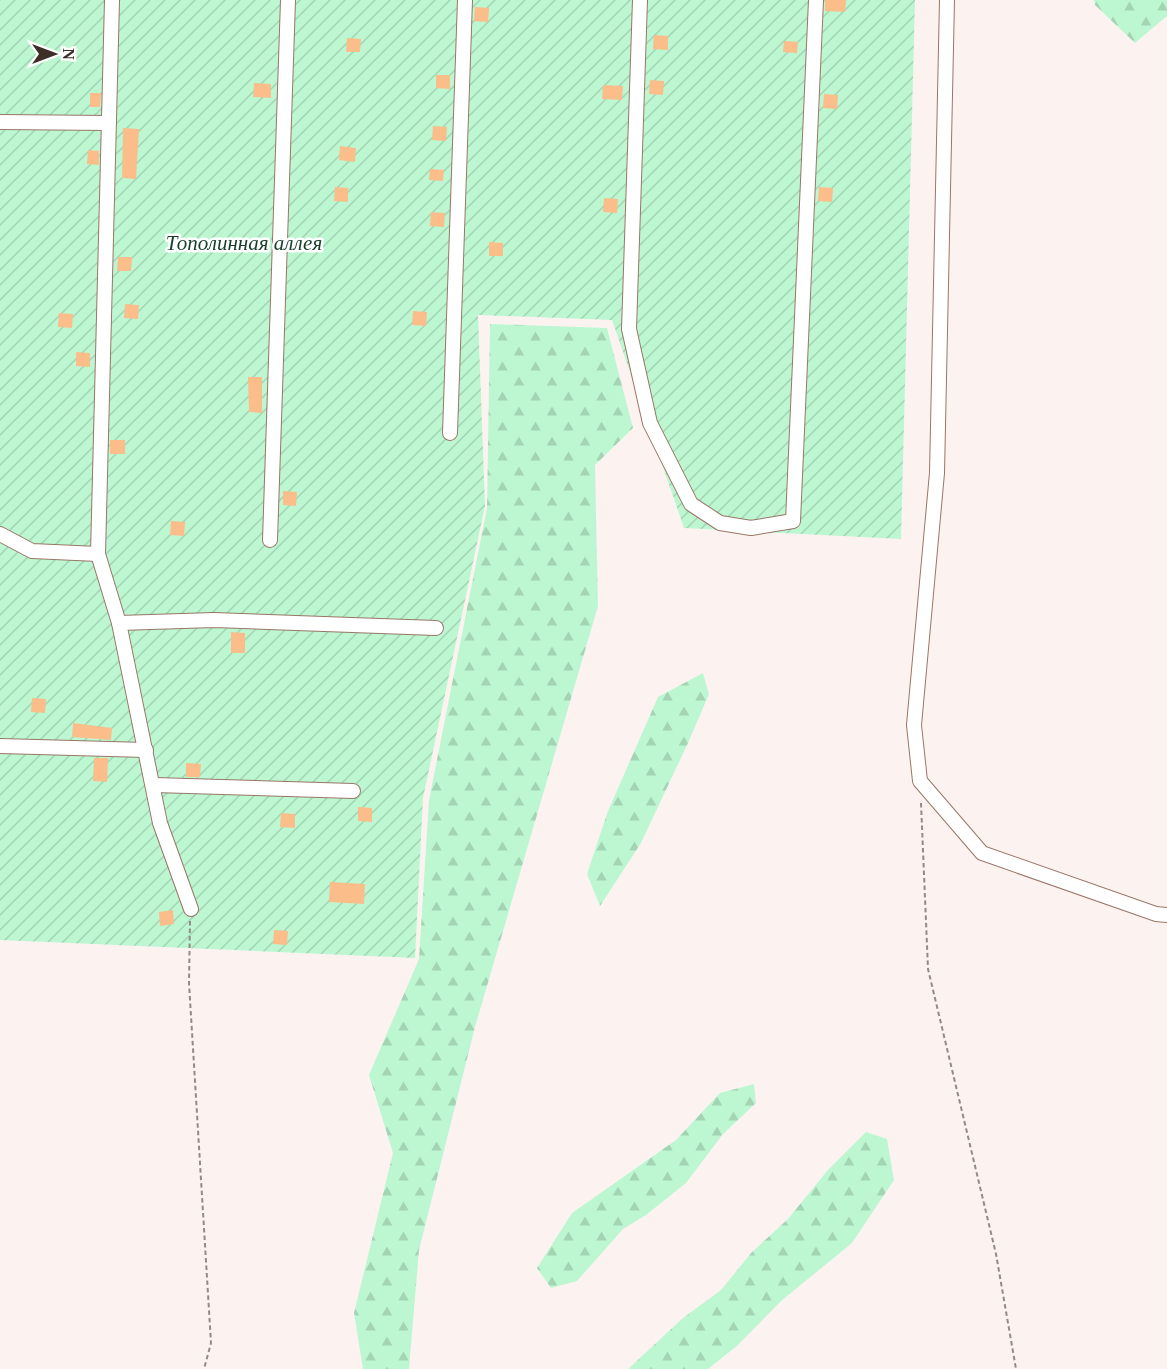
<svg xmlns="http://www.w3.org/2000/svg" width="1167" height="1369" font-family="'Times New Roman',serif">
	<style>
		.forest { fill: url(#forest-firs) }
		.garden { fill: url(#garden-furrows) }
		.building { fill: #fbbd89 }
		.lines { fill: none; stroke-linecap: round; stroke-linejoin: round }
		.minor-casing { stroke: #997667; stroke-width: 16 }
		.path { stroke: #958984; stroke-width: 2; stroke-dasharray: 4.5 3; stroke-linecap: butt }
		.minor { stroke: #fff; stroke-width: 14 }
		.labels { text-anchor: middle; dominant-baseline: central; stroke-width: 5; stroke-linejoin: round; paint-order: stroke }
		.park-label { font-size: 21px; font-style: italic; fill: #173f29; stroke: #fff }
	</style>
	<defs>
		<pattern id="forest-firs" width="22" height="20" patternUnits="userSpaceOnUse" patternTransform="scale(1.5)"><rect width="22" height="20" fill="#bdf7d2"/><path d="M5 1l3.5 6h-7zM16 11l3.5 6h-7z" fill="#a3d4b4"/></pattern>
		<pattern id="garden-furrows" width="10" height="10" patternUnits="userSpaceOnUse" patternTransform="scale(1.5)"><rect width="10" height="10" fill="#bdf7d2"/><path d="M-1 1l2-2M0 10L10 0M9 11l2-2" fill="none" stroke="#a3d4b4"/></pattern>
	</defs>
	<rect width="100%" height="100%" fill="#fcf3f0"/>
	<g class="forest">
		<path d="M1094,0H1167V16L1135,43L1095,5Z"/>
		<path d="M490,324L607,328L633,428L595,465L598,606L475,1027L419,1250L409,1369H363L354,1313L393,1153L369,1075L419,959L429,800L487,508Z"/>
		<path d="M703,673L709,694L688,743L641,843L600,906L587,874L608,811L658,697Z"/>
		<path d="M754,1084L756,1103L723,1134L686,1183L646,1215L623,1229L577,1281L551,1288L537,1268L572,1213L676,1140L720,1093Z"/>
		<path d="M866,1132L887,1139L894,1180L852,1243L781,1301L738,1345L708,1369H628L683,1318L721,1290L752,1252L788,1219L827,1171Z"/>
	</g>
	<path class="garden" d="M0,0H915L901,539L684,528L612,320L478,315L485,506L423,798L415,958L0,940Z"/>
	<g class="building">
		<path d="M825,0H846L845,12L825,11Z"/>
		<path d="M475,7L489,8L488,22L474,21Z"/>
		<path d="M654,35L668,36V50L653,49Z"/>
		<path d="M347,38L361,39L360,52H346Z"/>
		<path d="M784,41L798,42L797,53L783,52Z"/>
		<path d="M436,75H450V89L436,88Z"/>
		<path d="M650,80L664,81L663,95L649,94Z"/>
		<path d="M254,83L271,84V98L253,97Z"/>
		<path d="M603,85L623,86L622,100L602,99Z"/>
		<path d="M90,93H101L100,107H90Z"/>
		<path d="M824,94L838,95L837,109L823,108Z"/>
		<path d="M433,126L447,127L446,141L432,140Z"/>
		<path d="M123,128L139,129L136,179L122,178Z"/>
		<path d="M340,146L356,148L355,162L339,160Z"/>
		<path d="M88,150L99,151V165L87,164Z"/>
		<path d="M430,169L444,170L443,181L429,180Z"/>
		<path d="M335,187L348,188V202L334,201Z"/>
		<path d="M819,187L833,188L832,202L818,201Z"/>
		<path d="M604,198L618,199L617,213L603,212Z"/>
		<path d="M431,212L445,213L444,227L430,226Z"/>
		<path d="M489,242L503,243V256H489Z"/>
		<path d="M118,257H132L131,271H117Z"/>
		<path d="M125,304L139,305L138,319L124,318Z"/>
		<path d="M413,311L427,312L426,326L412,325Z"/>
		<path d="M59,313L73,314L72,328L58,327Z"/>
		<path d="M76,352L90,353V367L76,366Z"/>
		<path d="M248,377H262V413L249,412Z"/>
		<rect x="110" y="440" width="15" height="14"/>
		<path d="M283,491L297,492L296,506L283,505Z"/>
		<path d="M171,521L185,522L184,536L170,535Z"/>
		<path d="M231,632L245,633V653H231Z"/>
		<path d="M32,698L46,699L45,713L31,712Z"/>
		<path d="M73,723L112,728L111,740L72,737Z"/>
		<path d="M94,758H108L107,782L93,781Z"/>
		<path d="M186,763L201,764L200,777H186Z"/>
		<path d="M358,807L372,808V822L358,821Z"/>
		<path d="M281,813L295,814V828L280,827Z"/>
		<path d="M330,882L365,884L364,904L329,902Z"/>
		<path d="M173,910L174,924L160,926L159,912Z"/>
		<path d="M274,930L288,931L287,945L273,944Z"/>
	</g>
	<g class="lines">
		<defs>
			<g id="minor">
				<path d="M112,0L98,554L119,623L160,823L191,909"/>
				<path d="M640,0L629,329L650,423L691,504L720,523L751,528L793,521L816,0"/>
				<path d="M947,0L937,473L914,725L920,781L982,853L1156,914L1167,915"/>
				<path d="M0,122L109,123"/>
				<path d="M450,433L465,0"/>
				<path d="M0,534L32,551L98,554"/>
				<path d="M270,540L288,0"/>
				<path d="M119,623L214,620L436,628"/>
				<path d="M0,746L146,750"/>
				<path d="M154,785L353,791"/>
			</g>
		</defs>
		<use href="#minor" class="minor-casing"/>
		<g class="path">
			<path d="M921,803L928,969L996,1254L1016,1369"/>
			<path d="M190,921L189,983L211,1343L204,1369"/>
		</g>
		<use href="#minor" class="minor"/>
	</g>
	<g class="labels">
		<g class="park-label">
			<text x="244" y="243">Тополинная аллея</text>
		</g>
	</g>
	<g transform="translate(54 54) rotate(90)" stroke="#ffffff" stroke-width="4.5" paint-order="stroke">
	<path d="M0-4.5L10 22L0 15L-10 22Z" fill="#3d2e28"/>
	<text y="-9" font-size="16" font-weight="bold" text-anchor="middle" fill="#3d2e28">N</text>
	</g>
</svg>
